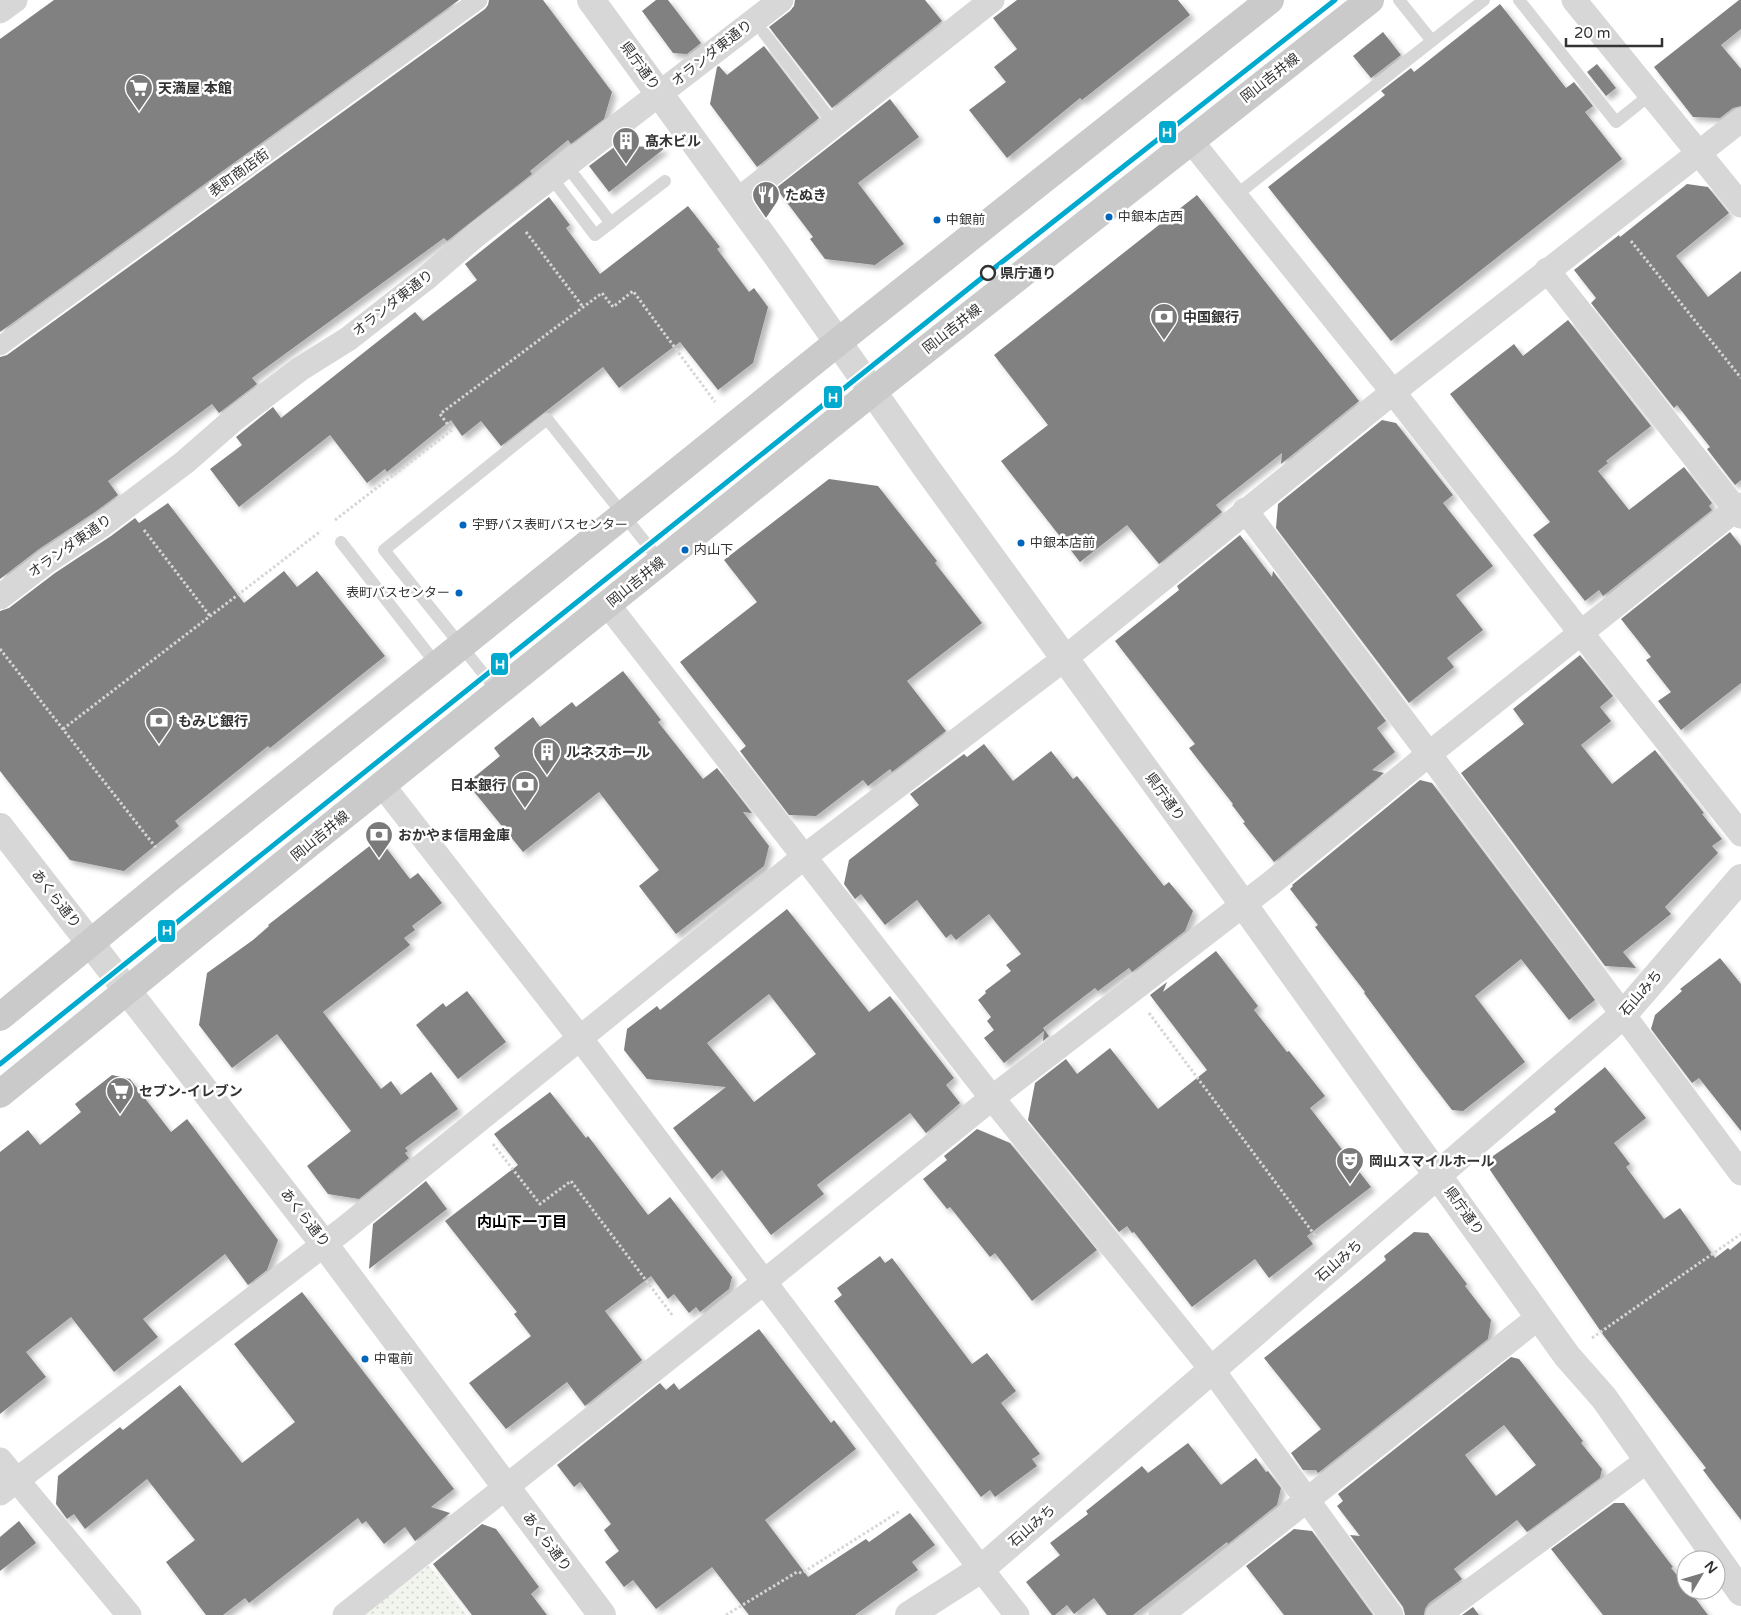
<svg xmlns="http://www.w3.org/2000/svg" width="1741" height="1615" font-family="'Varela Round','Noto Sans JP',sans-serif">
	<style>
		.park { fill: url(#park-dots) }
		.building { fill: #818181; fill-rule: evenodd; filter: url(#shadow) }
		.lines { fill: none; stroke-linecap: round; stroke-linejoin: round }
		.path { stroke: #d6d6d6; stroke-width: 3; stroke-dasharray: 2.5 2.5; stroke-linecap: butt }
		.service { stroke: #d7d7d7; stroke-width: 12 }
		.pedestrian { stroke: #d7d7d7; stroke-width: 19 }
		.minor { stroke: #d7d7d7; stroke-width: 25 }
		.tertiary { stroke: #d7d7d7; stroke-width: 28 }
		.primary { stroke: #cacaca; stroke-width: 28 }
		.tram-1-casing { stroke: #fff; stroke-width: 9 }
		.tram-1 { stroke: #00a9ce; stroke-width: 5 }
		.bus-dot { fill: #0065bd; stroke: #fff; stroke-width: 2 }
		.stop-dot { fill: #fff; stroke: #333; stroke-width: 2.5 }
		.labels { text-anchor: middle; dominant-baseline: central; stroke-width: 5; stroke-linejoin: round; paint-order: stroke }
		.bus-label { font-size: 13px; fill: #333; stroke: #fff; text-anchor: start }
		.street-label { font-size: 14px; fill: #333; stroke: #fff }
		.poi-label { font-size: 14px; font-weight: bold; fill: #333; stroke: #fff; text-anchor: start }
		.stop-label { font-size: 14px; font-weight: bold; fill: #333; stroke: #fff; text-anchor: start }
		.neighbourhood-label { font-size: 15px; font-weight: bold; fill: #000; stroke: #fff }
		.line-badge { stroke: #fff; stroke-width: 2 }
		.badge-label { font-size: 14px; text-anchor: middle; font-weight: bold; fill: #fff }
	</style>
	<defs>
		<pattern id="park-dots" width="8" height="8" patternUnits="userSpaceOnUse" patternTransform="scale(1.25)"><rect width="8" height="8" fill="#f1f5ed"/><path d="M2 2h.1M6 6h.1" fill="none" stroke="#cfd2cc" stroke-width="1.8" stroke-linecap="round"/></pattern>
		<filter id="shadow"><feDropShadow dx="4.5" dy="4.5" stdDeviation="2.5" flood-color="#0004"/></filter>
	</defs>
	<rect width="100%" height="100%" fill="#fff"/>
	<path class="park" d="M429,1565L467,1615H364Z"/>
	<g class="building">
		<path d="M54,0H459L0,332V39Z"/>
		<path d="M489,0H543L612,92L604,119L571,144L568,140L530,171L532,174L447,241L444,238L252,378L257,384L219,413L212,404L108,481L118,495L95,512L39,549L0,579V357L7,355L485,9L488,5Z"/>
		<path d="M656,0H668L701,43L687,54L673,53L642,11Z"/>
		<path d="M795,0H925L942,21L832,108L769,27L790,11L794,6Z"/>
		<path d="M1017,0H1178L1190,15L1082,100L1080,98L1007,158L969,110L1006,82L994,67L1017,49L993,18Z"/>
		<path d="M1739,0H1741V29L1721,45L1741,69V106L1733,108L1720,118L1693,117L1654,67Z"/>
		<path d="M1500,4L1566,88L1574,82L1593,106L1585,112L1622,159L1391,341L1268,187L1385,95L1381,91L1411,68L1414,72Z"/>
		<path d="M1383,32L1401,55L1371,78L1353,56Z"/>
		<path d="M764,46L819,118L757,167L710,104L717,67L719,66L727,75Z"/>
		<path d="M1597,64L1616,88L1606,96L1587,72Z"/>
		<path d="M890,99L919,137L858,183L904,244L875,265L825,259L810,239L813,237L776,188Z"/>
		<path d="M617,145L665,148L609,192L589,166Z"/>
		<path d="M1687,184L1708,187L1729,213L1676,256L1708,297L1741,271V480L1735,485L1707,449L1710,447L1677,405L1674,408L1591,303L1596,298L1574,270L1619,235L1620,237Z"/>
		<path d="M1197,195L1359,401L1281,464L1282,453L1216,505L1222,512L1159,564L1127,525L1080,562L1001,461L1048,425L994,355Z"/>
		<path d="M549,197L570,225L566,228L600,274L688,206L720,247L717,249L749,292L754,288L768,307L753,363L718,390L680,342L619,388L603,367L501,446L481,421L462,436L451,420L387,472L385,469L367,483L330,435L239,507L210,469L242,445L236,437L273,407L281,418L415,312L423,321L477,280L465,264Z"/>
		<path d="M1568,320L1651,426L1606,461L1608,463L1598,471L1629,510L1684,467L1712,503L1709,506L1712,510L1603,596L1599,590L1585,601L1533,535L1550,522L1450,394L1514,344L1523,356Z"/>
		<path d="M1382,420L1396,423L1453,495L1443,503L1493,566L1456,595L1483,630L1447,658L1454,667L1409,703L1276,528L1278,504Z"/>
		<path d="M829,479L878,486L937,561L935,563L982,623L907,681L946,731L892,772L890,769L868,786L863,780L816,816L789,815L740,751L746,746L680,662L757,602L724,560Z"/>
		<path d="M168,503L244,603L284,571L297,587L317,571L385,656L270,748L268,746L175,821L179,826L124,871L70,860L0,771V611L9,608L55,573L111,536L135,518L139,523Z"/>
		<path d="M1730,532L1741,546V683L1681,730L1658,701L1671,692L1646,660L1651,657L1621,619Z"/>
		<path d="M1240,535L1272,577L1273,571L1386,721L1377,728L1395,752L1372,770L1384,773L1274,862L1243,823L1245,822L1232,805L1233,804L1189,748L1195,744L1115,641L1179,590L1177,586Z"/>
		<path d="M1580,655L1613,696L1600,707L1611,721L1581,745L1612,784L1655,750L1704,813L1702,814L1722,839L1712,846L1718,853L1665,907L1671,914L1623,952L1636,968L1605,966L1461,773L1524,724L1513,709Z"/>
		<path d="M623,671L661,720L658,722L703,779L717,768L752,813L743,812L769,846L764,866L676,934L639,886L659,870L599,792L523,852L467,783L500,756L494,748L533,717L540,727L572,702L576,707Z"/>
		<path d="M984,744L1013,781L1051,751L1073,779L1077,776L1164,886L1169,882L1193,911L1185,931L1132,972L1129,968L1098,991L1095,988L1043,1028L1049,1036L1043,1041L1044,1031L1004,1063L984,1038L994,1030L987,1021L991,1017L978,1000L986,993L985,991L1011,971L1006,965L1021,954L989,914L956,940L951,934L946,938L917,900L885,925L861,894L855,899L844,884L849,860L919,805L910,794L964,754L967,757Z"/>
		<path d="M1420,780L1432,783L1595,1000L1569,1020L1521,959L1475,996L1525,1062L1463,1111L1452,1110L1422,1071L1364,993L1365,992L1315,927L1318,925L1290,889L1293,886L1292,885Z"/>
		<path d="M376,841L378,844L381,841L410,879L418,873L442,903L412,926L415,930L404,938L410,945L323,1012L381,1089L391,1081L401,1095L431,1072L458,1109L405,1148L408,1151L405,1153L409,1158L359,1199L328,1194L307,1166L351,1131L277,1034L232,1068L199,1025L207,973L253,940L269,926L268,925Z"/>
		<path d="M787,909L869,1012L890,996L954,1078L946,1085L960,1103L926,1133L910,1113L817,1185L824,1194L771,1235L722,1170L712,1179L673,1128L726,1087L647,1079L624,1050L627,1029L657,1006L660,1010ZM769,994L816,1054L754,1102L707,1043Z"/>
		<path d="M1216,951L1258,1006L1254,1010L1287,1052L1289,1051L1325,1096L1310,1108L1371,1187L1307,1236L1313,1244L1269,1278L1255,1259L1192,1307L1134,1232L1132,1233L1127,1226L1119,1232L1028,1120L1035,1083L1066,1059L1077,1074L1110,1048L1158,1109L1207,1070L1150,995L1167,982L1163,992Z"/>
		<path d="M1720,958L1741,984V1131L1699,1078L1692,1083L1651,1029L1655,1015L1682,991L1680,989Z"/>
		<path d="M467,991L506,1042L458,1079L416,1025L443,1003L446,1007Z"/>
		<path d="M1605,1067L1646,1118L1614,1143L1630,1164L1626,1167L1664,1219L1680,1208L1715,1258L1728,1248L1730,1250L1741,1241V1520L1703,1470L1706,1468L1604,1336L1490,1170L1493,1156L1556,1112L1554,1109Z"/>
		<path d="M112,1075L130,1079L171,1132L187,1119L278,1240L267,1270L248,1285L225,1254L143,1319L158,1337L114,1372L71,1317L26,1352L46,1377L0,1414V1152L28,1130L40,1145L81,1112L75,1104Z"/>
		<path d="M550,1092L586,1138L588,1136L648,1215L670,1197L732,1277L729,1289L700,1312L696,1307L689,1313L674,1294L668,1299L651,1276L605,1311L642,1360L585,1406L567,1382L506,1429L469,1383L531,1336L514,1314L517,1312L445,1221L518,1165L494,1134Z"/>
		<path d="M977,1129L1010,1143L1097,1250L1032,1301L995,1253L990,1257L950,1207L947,1209L923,1179L947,1160L944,1156Z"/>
		<path d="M426,1181L447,1209L369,1269L373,1224Z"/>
		<path d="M1414,1232L1428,1233L1467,1284L1465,1286L1491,1320L1488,1339L1318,1473L1316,1470H1303L1291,1453L1321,1429L1264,1358L1358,1283L1386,1260L1384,1256Z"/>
		<path d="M880,1256L885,1263L892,1258L972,1364L987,1353L1016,1391L1001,1403L1040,1454L1032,1459L1037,1466L995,1497L990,1490L981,1497L834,1301L842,1295L837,1288Z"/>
		<path d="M302,1292L454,1489L431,1507L450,1513L415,1541L405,1527L384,1544L366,1521L362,1524L358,1518L249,1603L245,1598L223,1615H206L166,1562L195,1540L147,1479L85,1529L74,1514L67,1519L56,1504L58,1476L120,1427L123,1430L180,1385L242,1463L295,1422L234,1344Z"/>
		<path d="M759,1329L831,1423L834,1420L856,1449L765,1520L808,1577L866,1539L869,1542L910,1513L935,1545L912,1562L918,1570L855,1615H749L712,1567L656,1609L633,1580L624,1587L605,1562L619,1551L604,1530L611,1524L580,1482L574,1487L557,1465L660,1383L666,1390L674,1383L679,1390Z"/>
		<path d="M1511,1357L1519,1359L1583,1441L1581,1443L1602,1469L1600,1478L1527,1532L1517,1520L1454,1569L1462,1579L1429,1603L1425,1609L1424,1615H1405L1403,1607L1350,1535L1360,1536L1337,1506L1343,1501L1338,1494ZM1504,1425L1536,1465L1496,1496L1465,1455Z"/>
		<path d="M1188,1443L1221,1485L1256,1458L1266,1472L1268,1471L1281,1488L1277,1505L1228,1544L1227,1542L1133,1615H1107L1094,1598L1074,1614L1067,1605L1055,1615H1052L1026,1582L1060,1555L1050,1543L1088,1514L1086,1511L1142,1466L1148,1473Z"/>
		<path d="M1614,1503H1624L1673,1567L1671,1568L1686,1586V1590H1689L1708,1615H1603L1551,1549Z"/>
		<path d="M19,1521L36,1543L0,1571V1537Z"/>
		<path d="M482,1524L496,1529L539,1587L531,1594L547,1615H472L433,1564Z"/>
		<path d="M1294,1529L1312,1531L1373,1615H1284L1246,1566Z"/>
		<path d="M1473,1607L1479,1615H1462Z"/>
	</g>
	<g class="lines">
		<g class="path">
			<path d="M526,232L583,307"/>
			<path d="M1631,241L1741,378"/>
			<path d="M335,520L452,430L440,414L602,293L613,307L633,291L715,402"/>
			<path d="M144,530L210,616"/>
			<path d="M0,649L157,849"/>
			<path d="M63,729L321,531"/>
			<path d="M1149,1013L1317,1238"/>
			<path d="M493,1144L540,1204L571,1181L673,1316"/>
			<path d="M1592,1338L1741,1234"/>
			<path d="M726,1615L797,1572L802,1573L900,1511"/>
		</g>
		<g class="service">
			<path d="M1399,0L1432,41"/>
			<path d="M1519,0L1616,122L1651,94"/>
			<path d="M764,33L834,124"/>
			<path d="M566,165L611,223"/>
			<path d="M551,177L595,235L665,181"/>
			<path d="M1235,196L1484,0"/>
			<path d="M341,542L437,665"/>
			<path d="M499,693L384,550L547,419L661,562"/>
		</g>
		<path class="pedestrian" d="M0,346L478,0"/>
		<g class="minor">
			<path d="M1574,0L1741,205"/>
			<path d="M0,11L15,0"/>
			<path d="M1191,141L1393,392L1581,633L1741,834"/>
			<path d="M737,201L992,0"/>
			<path d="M1547,270L1741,516"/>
			<path d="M1245,510L1429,754L1741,1173"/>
			<path d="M0,597L47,561L103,524L185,462L233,420L300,369L348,339L425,279L476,235L781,0"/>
			<path d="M608,605L992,1098L1213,1371L1391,1615"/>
			<path d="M383,786L580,1038L981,1569L1017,1615"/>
			<path d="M0,1460L129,1615"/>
			<path d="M0,1493L344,1229L804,857L1064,659L1393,392L1741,120"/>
			<path d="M345,1615L764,1282L992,1098L1270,884L1429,754L1741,505"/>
			<path d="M1161,1615L1539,1317"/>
			<path d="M1438,1615L1648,1460"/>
		</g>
		<g class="tertiary">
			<path d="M591,0L775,253L925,466L1243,904L1567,1356L1604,1398L1741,1592"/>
			<path d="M0,827L324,1244L602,1615"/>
			<path d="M909,1615L981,1569L1623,1015L1741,878"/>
		</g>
		<g class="primary">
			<path d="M0,1017L167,880L437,665L838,342L1270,0"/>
			<path d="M0,1094L205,927L872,392L1370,0"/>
		</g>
		<defs>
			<path id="tram-1" d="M0,1064L988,273L1335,0"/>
		</defs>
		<use href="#tram-1" class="tram-1-casing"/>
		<use href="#tram-1" class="tram-1"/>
	</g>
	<defs>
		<symbol id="supermarket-pin" viewBox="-11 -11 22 30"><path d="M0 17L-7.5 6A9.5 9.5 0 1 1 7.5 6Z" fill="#7a7a7a" stroke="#fff"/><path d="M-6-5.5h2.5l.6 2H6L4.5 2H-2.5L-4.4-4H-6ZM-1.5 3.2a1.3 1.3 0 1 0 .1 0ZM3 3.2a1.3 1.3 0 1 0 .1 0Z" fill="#fff"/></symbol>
		<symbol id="building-pin" viewBox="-11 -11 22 30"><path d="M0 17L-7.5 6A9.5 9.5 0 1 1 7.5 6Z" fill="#7a7a7a" stroke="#fff"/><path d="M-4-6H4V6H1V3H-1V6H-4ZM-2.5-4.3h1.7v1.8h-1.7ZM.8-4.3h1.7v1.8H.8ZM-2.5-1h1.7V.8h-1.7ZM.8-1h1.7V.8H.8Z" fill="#fff"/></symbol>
		<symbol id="restaurant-pin" viewBox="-11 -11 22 30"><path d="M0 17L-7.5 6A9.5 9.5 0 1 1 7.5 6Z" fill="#7a7a7a" stroke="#fff"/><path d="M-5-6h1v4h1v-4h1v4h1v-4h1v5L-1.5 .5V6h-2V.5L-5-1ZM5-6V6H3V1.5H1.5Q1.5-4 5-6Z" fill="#fff"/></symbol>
		<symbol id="bank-pin" viewBox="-11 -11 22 30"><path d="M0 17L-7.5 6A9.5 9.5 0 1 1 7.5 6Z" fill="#7a7a7a" stroke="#fff"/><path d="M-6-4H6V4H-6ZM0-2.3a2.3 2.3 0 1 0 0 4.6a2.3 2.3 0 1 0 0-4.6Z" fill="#fff"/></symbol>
		<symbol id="theatre-pin" viewBox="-11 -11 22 30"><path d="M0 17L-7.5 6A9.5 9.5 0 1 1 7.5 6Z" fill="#7a7a7a" stroke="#fff"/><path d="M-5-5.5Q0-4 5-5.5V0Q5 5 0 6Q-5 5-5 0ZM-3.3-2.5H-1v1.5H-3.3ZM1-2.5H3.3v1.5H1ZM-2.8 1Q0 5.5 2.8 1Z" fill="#fff"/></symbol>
	</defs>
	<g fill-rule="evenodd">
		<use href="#supermarket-pin" x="123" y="72" width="32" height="43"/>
		<use href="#building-pin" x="610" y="125" width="32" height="43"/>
		<use href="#restaurant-pin" x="750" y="179" width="32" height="43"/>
		<use href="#bank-pin" x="1148" y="301" width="32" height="43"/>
		<use href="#bank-pin" x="143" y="705" width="32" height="43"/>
		<use href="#building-pin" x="531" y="736" width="32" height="43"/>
		<use href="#bank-pin" x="509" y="769" width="32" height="43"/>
		<use href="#bank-pin" x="363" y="819" width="32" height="43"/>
		<use href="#supermarket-pin" x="104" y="1075" width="32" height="43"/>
		<use href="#theatre-pin" x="1334" y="1145" width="32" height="43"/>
	</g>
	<g class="bus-dot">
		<circle cx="1109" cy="217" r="4.5"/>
		<circle cx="937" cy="220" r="4.5"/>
		<circle cx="463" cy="525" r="4.5"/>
		<circle cx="1021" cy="543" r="4.5"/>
		<circle cx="685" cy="550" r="4.5"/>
		<circle cx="459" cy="593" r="4.5"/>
		<circle cx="365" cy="1359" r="4.5"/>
	</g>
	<circle class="stop-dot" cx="988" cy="273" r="7"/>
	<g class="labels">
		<g class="bus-label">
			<text x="1118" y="217">中銀本店西</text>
			<text x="946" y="220">中銀前</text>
			<text x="472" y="525">宇野バス表町バスセンター</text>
			<text x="1030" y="543">中銀本店前</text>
			<text x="694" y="550">内山下</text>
			<text x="450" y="593" text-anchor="end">表町バスセンター</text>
			<text x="374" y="1359">中電前</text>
		</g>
		<g class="street-label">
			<text transform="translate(712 53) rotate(-38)">オランダ東通り</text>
			<text transform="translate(640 66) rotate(54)">県庁通り</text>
			<text transform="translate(1270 78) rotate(-38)">岡山吉井線</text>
			<text transform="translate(239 173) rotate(-36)">表町商店街</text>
			<text transform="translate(393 303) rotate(-38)">オランダ東通り</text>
			<text transform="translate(952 329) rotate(-38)">岡山吉井線</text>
			<text transform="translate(70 546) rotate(-35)">オランダ東通り</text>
			<text transform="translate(636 582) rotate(-39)">岡山吉井線</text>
			<text transform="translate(1165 797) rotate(54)">県庁通り</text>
			<text transform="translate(320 836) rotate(-39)">岡山吉井線</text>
			<text transform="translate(56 899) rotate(52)">あくら通り</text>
			<text transform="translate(1641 993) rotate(-49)">石山みち</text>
			<text transform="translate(1464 1211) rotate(54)">県庁通り</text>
			<text transform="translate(305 1218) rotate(52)">あくら通り</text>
			<text transform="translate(1339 1261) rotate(-41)">石山みち</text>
			<text transform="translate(1032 1526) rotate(-41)">石山みち</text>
			<text transform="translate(547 1542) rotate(53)">あくら通り</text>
		</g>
		<g class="poi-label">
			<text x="158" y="88">天満屋 本館</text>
			<text x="645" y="141">髙木ビル</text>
			<text x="785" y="195">たぬき</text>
			<text x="1183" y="317">中国銀行</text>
			<text x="178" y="721">もみじ銀行</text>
			<text x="566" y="752">ルネスホール</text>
			<text x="506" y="785" text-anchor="end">日本銀行</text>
			<text x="398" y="835">おかやま信用金庫</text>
			<text x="139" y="1091">セブン-イレブン</text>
			<text x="1369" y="1161">岡山スマイルホール</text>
		</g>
		<g class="stop-label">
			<text x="1000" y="273">県庁通り</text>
		</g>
		<g class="neighbourhood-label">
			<text x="522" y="1222">内山下一丁目</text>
		</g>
	</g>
	<g class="line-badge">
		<rect x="1158" y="120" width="19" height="24" rx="5" fill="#00a9ce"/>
		<rect x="823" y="385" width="20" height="24" rx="5" fill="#00a9ce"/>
		<rect x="490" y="652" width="19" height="24" rx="5" fill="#00a9ce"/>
		<rect x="157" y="919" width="19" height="24" rx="5" fill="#00a9ce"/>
	</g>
	<g class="badge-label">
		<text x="1167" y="137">H</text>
		<text x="833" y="402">H</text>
		<text x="500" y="669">H</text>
		<text x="167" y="935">H</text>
	</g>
	<g transform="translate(1701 1575) rotate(52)"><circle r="24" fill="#ffffff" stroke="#adadad"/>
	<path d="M0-4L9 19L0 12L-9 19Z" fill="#7a7a7a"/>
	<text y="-8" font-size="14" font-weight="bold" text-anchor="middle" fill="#333333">N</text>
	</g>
	<path d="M1566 38v8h96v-8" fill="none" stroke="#333333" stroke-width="2.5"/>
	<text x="1574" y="38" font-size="15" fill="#333333" stroke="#ffffff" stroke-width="4" paint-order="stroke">20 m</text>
</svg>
